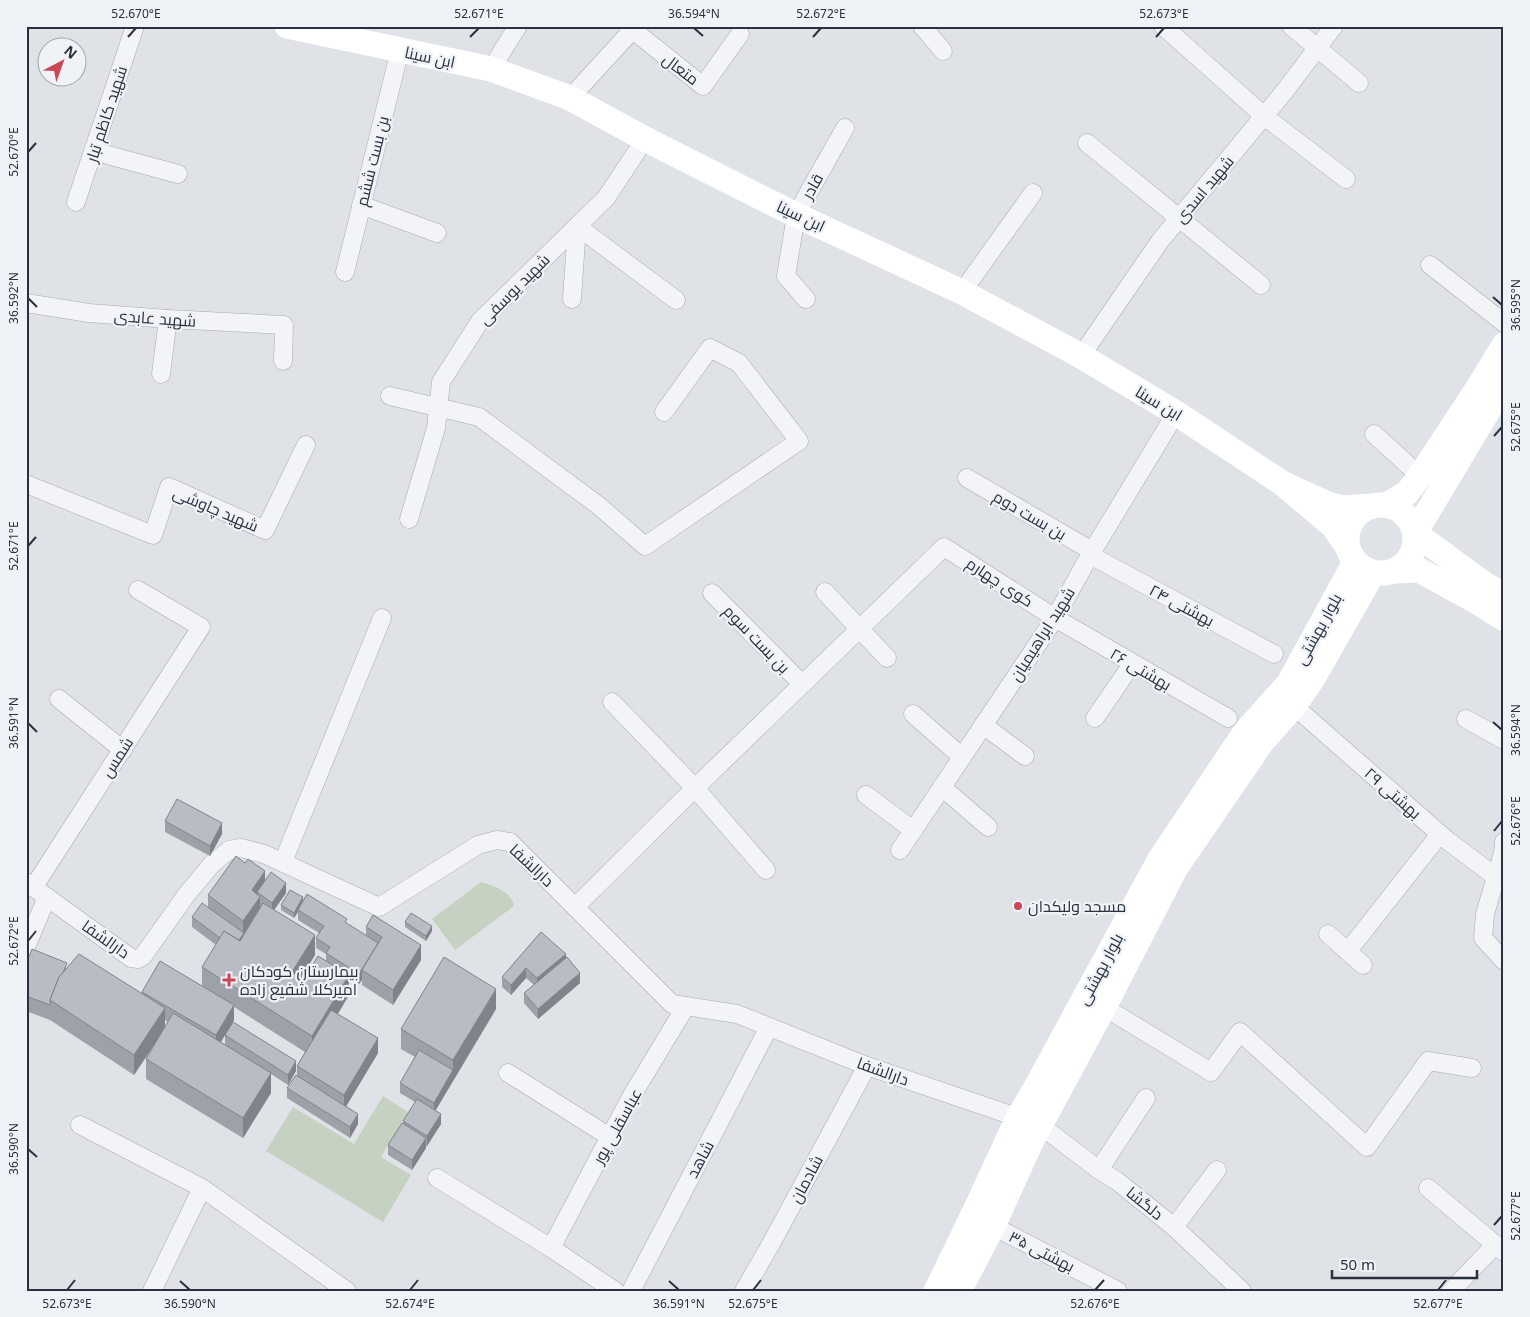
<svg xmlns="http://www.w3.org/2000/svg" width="1530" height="1317" font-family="'Noto Sans',Cairo,sans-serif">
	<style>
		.green { fill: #c5d2c1 }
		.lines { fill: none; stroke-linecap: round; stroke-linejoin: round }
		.minor-casing { stroke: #a5aab2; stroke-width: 19 }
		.minor { stroke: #f2f4f7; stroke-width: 18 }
		.secondary { stroke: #fff; stroke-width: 25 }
		.wall { fill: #9da2a9; fill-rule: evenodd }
		.shaded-wall { fill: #80848a }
		.building { fill: #b7bcc5; stroke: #80848a }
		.ticks { fill: none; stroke: #29303f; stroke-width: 2 }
		.poi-dot { fill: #cb4756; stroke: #eff2f6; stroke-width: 2 }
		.labels { text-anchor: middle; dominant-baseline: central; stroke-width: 4.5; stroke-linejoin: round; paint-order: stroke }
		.street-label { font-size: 16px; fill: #29303f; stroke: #eff2f6 }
		.poi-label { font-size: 16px; fill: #29303f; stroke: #eff2f6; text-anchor: start }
		.neatline { fill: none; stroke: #29303f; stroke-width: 2 }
		.ticks-label { font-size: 12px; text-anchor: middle; fill: #29303f }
	</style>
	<rect width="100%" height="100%" fill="#dfe3e8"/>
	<g class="green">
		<path d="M481,882C494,886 511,891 514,906L455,950L432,919Z"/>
		<path d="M383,1096L408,1112L381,1157L411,1175L383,1222L266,1151L293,1107L354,1144Z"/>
	</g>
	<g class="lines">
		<defs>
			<g id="minor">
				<path d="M628,26L703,86L740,34"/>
				<path d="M922,26L943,51"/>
				<path d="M1163,26L1264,116L1346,179"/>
				<path d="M1291,26L1359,83"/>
				<path d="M491,69L518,26"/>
				<path d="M570,98L636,26"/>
				<path d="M1087,143L1261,285"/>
				<path d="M93,151L178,174"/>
				<path d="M76,202L135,26"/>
				<path d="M361,205L437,233"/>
				<path d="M1430,265L1504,323"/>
				<path d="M345,272L400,50"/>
				<path d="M962,292L1033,193"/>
				<path d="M572,299L577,226L676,300"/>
				<path d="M806,299L786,276L796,215L845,128"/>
				<path d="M26,303L89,313L168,319L284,325L283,361"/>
				<path d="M1081,356L1160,241L1284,92L1334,26"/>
				<path d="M161,374L168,319"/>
				<path d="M390,396L479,417L599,506L645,546L799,441L739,363L710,348L664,412"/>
				<path d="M1374,434L1420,476"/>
				<path d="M967,478L1092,551"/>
				<path d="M26,484L153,535L169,487L265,530L306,445"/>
				<path d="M409,519L436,428L441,382L480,321L606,198L645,139"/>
				<path d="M1090,555L1274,654"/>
				<path d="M825,592L887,658"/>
				<path d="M712,593L802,684"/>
				<path d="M59,699L123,750"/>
				<path d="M612,702L695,788L766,870"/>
				<path d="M1294,706L1448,841L1496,877"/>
				<path d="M913,714L962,757"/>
				<path d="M1095,718L1132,664"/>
				<path d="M1466,719L1504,740"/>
				<path d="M983,725L1025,756"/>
				<path d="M942,787L988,827"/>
				<path d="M866,795L913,830"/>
				<path d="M1504,842L1503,853L1485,914L1483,938L1504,961"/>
				<path d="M900,850L1055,618L1090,555L1176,413"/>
				<path d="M283,862L382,618"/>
				<path d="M26,882L131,958L138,959L143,956L187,894L212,864L229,850L241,848L264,854L379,907L478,845L497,840L510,842L672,1004L737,1014L867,1066L1040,1125L1099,1170L1117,1181L1174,1227L1242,1291"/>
				<path d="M33,888L201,627L138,590"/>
				<path d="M575,907L695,788L944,547L1055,618L1228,718"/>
				<path d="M1328,934L1363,965"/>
				<path d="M26,947L47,897"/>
				<path d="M1348,951L1440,834"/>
				<path d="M1104,1007L1211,1072L1240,1032L1367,1147L1428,1061L1472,1068"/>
				<path d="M508,1073L610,1137"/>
				<path d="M80,1125L202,1188L347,1291"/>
				<path d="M1099,1170L1146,1098"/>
				<path d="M437,1178L551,1248L615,1291"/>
				<path d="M1428,1188L1504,1252"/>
				<path d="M993,1226L1118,1291"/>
				<path d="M1174,1227L1217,1170"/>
				<path d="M551,1248L631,1097L686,1006"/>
				<path d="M152,1291L202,1188"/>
				<path d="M631,1291L769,1027"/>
				<path d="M744,1291L772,1242L867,1066"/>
				<path d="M1451,1291L1495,1245"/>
			</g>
		</defs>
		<use href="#minor" class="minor-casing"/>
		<use href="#minor" class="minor"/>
		<g class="secondary">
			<path d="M287,26L491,69L570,98L645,139L796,215L962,292L1081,356L1176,413L1282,483"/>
			<path d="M1504,384L1415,533L1483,583L1504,595"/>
			<circle cx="1381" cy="539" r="34"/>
			<path d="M1386,505L1407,493L1420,476L1479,386L1504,345"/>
			<path d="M1347,546L1333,526L1282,483L1328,504L1343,508L1373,506"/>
			<path d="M1395,571L1419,570L1474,600L1504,619"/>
			<path d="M936,1291L973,1215L1018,1118L1035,1089L1160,859L1246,731L1289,683L1355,562"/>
			<path d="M959,1291L993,1226L1031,1142L1104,1007L1175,869L1262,742L1294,706L1312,680L1373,573"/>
		</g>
	</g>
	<g class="wall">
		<path d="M165,821L222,834L210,856L165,832Z"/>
		<path d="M265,880L286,893L274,910L315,955L301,977L304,979L326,960V954L316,948V938L319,933L298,920V912L294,918L281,910V905L303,901L347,924L366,935V927L421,960L393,1005L362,985V980L359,984L349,978V995L338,1014L378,1053L346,1106L358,1124L350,1138L287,1098V1088L297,1075V1066L305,1052L234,1007V1020L221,1042L225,1045V1035L296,1071L288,1085L271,1074V1093L243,1138L146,1079V1059L159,1038L134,1075L50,1020L26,1011V964L67,968L142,993V992L202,986V967L216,945L192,927V917L208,907V895ZM165,1020L168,1022L165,1027Z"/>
		<path d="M405,922L432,931L426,941L405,927Z"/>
		<path d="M541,932L566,958L580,983L538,1019L524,1003V993L534,985L526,978L511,995L502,987V977Z"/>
		<path d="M496,1009L435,1111L441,1124L427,1146H426V1148L412,1170L388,1155V1145L403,1124V1121L415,1102L400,1093V1083L415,1057L401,1049V1029Z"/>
	</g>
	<g class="shaded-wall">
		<path d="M222,823V834L210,856V846Z"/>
		<path d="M265,871V886L257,892V898L252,890Z"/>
		<path d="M286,883V893L272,913V903Z"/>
		<path d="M260,897V912L244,943L234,947L243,934V921Z"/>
		<path d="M303,897V902L298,910V912L294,918V913Z"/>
		<path d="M432,926V931L426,941V936Z"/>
		<path d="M315,935V955L292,992V972Z"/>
		<path d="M421,945V960L393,1005V990Z"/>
		<path d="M566,954V964L537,988V978Z"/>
		<path d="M526,968V978L511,995V985Z"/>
		<path d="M362,970V980L359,984V974Z"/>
		<path d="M580,973V983L538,1019V1009Z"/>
		<path d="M349,975V995L312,1056V1036Z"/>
		<path d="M496,989V1009L434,1113V1103L453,1070V1060Z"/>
		<path d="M234,1005V1020L216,1050V1035Z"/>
		<path d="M165,1008V1028L134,1075V1055Z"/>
		<path d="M378,1038V1053L344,1110V1095Z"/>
		<path d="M296,1061V1071L288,1085V1075Z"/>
		<path d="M271,1073V1093L243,1138V1118Z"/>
		<path d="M358,1114V1124L350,1138V1127Z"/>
		<path d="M441,1114V1124L427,1146V1136Z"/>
		<path d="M426,1138V1148L412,1170V1160Z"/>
	</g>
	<g class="building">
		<path d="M177,799L222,823L210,846L165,821Z"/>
		<path d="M236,856L245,863L248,859L265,871L252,890L260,897L243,921L208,895Z"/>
		<path d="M271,872L286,883L272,903L257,892Z"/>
		<path d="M290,890L303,897L294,913L281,905Z"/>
		<path d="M307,894L347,919L345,922L378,943L359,974L326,953L330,947L316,938L324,926L298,910Z"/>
		<path d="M202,903L244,933L239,940L224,931L220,938L192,917Z"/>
		<path d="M263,903L315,935L292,972L304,979L318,956L349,975L312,1036L202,967L224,931L240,941Z"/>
		<path d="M411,913L432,926L426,936L405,922Z"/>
		<path d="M373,915L421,945L393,990L362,970L382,937L366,927Z"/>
		<path d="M541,932L566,954L537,978L526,968L511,985L502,977Z"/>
		<path d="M32,949L67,963L63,973L59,977L50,1000V1005L26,996V964Z"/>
		<path d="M79,954L165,1008L134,1055L50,1000L59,977Z"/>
		<path d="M444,957L496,989L453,1060L401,1029Z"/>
		<path d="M567,957L580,973L538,1009L524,993Z"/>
		<path d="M160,961L234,1005L216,1035L142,992Z"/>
		<path d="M331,1010L378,1038L344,1095L297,1066Z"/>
		<path d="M173,1013L271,1073L243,1118L146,1059Z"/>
		<path d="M233,1022L296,1061L288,1075L225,1035Z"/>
		<path d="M419,1050L453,1070L434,1103L400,1083Z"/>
		<path d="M296,1075L358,1114L350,1127L287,1088Z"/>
		<path d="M417,1099L441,1114L427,1136L403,1121Z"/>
		<path d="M402,1123L426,1138L412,1160L388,1145Z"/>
	</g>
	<path class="ticks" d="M694,28L703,36M128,37L136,28M470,37L479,28M813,37L821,28M1156,37L1164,28M28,152L36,143M1493,297L1502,305M28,298L37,307M1494,436L1502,427M28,546L36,537M1493,722L1502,730M28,723L37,732M1494,831L1502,821M28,941L36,931M28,1149L37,1157M1494,1225L1502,1216M180,1281L190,1290M669,1281L679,1290M67,1290L75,1280M410,1290L418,1280M753,1290L761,1280M1095,1290L1104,1280M1438,1290L1446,1280"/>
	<g class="poi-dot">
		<circle cx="1018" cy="906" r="5"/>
		<path d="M226.5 972.5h5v5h5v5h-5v5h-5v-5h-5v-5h5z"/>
	</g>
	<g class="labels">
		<g class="street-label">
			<text transform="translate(430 57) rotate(12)">ابن سینا</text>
			<text transform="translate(681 69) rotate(37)">متعال</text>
			<text transform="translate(106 114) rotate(-72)">شهید کاظم تبار</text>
			<text transform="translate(372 161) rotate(-76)">بن بست ششم</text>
			<text transform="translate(812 186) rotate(-61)">قادر</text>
			<text transform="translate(1204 189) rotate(-50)">شهید اسدی</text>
			<text transform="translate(801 216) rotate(25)">ابن سینا</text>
			<text transform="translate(514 289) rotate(-45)">شهید یوسفی</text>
			<text transform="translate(155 318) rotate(4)">شهید عابدی</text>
			<text transform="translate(1159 403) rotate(31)">ابن سینا</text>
			<text transform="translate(216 509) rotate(23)">شهید چاوشی</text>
			<text transform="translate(1030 515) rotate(30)">بن بست دوم</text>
			<text transform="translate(1000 582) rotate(33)">کوی چهارم</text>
			<text transform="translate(1182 605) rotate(28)">بهشتی ۲۴</text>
			<text transform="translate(1318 629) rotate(-61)">بلوار بهشتی</text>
			<text transform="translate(1042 634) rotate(-58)">شهید ابراهیمیان</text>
			<text transform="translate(757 639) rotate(46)">بن بست سوم</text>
			<text transform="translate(1141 669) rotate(30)">بهشتی ۲۶</text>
			<text transform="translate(117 757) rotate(-57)">شمس</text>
			<text transform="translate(1393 793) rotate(41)">بهشتی ۲۹</text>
			<text transform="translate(532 865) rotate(43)">دارالشفا</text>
			<text transform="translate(106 939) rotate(35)">دارالشفا</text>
			<text transform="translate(1100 969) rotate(-62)">بلوار بهشتی</text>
			<text transform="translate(883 1071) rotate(20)">دارالشفا</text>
			<text transform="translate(617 1126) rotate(-61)">عباسقلی پور</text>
			<text transform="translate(700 1159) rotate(-62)">شاهد</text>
			<text transform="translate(806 1179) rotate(-62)">شادمان</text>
			<text transform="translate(1145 1203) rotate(39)">دلگشا</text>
			<text transform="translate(1042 1251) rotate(27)">بهشتی ۳۵</text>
		</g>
		<g class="poi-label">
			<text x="1028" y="906">مسجد ولیکدان</text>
			<text x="240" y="971">بیمارستان کودکان<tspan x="240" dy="18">امیرکلا شفیع زاده</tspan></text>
		</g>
	</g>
	<rect width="1530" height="1317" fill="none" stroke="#eff2f6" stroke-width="55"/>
	<g transform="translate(62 62) rotate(41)"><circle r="24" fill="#eff2f6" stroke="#a0a4ad"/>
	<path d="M0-4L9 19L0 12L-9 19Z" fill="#cb4756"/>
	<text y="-8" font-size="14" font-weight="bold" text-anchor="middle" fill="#29303f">N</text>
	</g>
	<path d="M1332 1270v8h145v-8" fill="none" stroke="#29303f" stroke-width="2.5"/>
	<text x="1340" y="1270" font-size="15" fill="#29303f" stroke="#eff2f6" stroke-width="4" paint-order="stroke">50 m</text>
	<rect x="28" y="28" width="1474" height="1262" class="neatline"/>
	<g class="ticks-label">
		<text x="136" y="18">52.670°E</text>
		<text x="479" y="18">52.671°E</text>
		<text x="694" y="18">36.594°N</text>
		<text x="821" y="18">52.672°E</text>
		<text x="1164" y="18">52.673°E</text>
		<text transform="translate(14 152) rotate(-90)" y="4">52.670°E</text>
		<text transform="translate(14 298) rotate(-90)" y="4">36.592°N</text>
		<text transform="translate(1516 305) rotate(-90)" y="4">36.595°N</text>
		<text transform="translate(1516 427) rotate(-90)" y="4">52.675°E</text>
		<text transform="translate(14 546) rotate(-90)" y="4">52.671°E</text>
		<text transform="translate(14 723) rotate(-90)" y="4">36.591°N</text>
		<text transform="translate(1516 730) rotate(-90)" y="4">36.594°N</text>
		<text transform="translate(1516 821) rotate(-90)" y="4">52.676°E</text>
		<text transform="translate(14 941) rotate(-90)" y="4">52.672°E</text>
		<text transform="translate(14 1149) rotate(-90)" y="4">36.590°N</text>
		<text transform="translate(1516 1216) rotate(-90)" y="4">52.677°E</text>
		<text x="67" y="1308">52.673°E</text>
		<text x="190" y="1308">36.590°N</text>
		<text x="410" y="1308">52.674°E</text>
		<text x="679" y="1308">36.591°N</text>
		<text x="753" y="1308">52.675°E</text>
		<text x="1095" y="1308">52.676°E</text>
		<text x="1438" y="1308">52.677°E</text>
	</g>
</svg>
